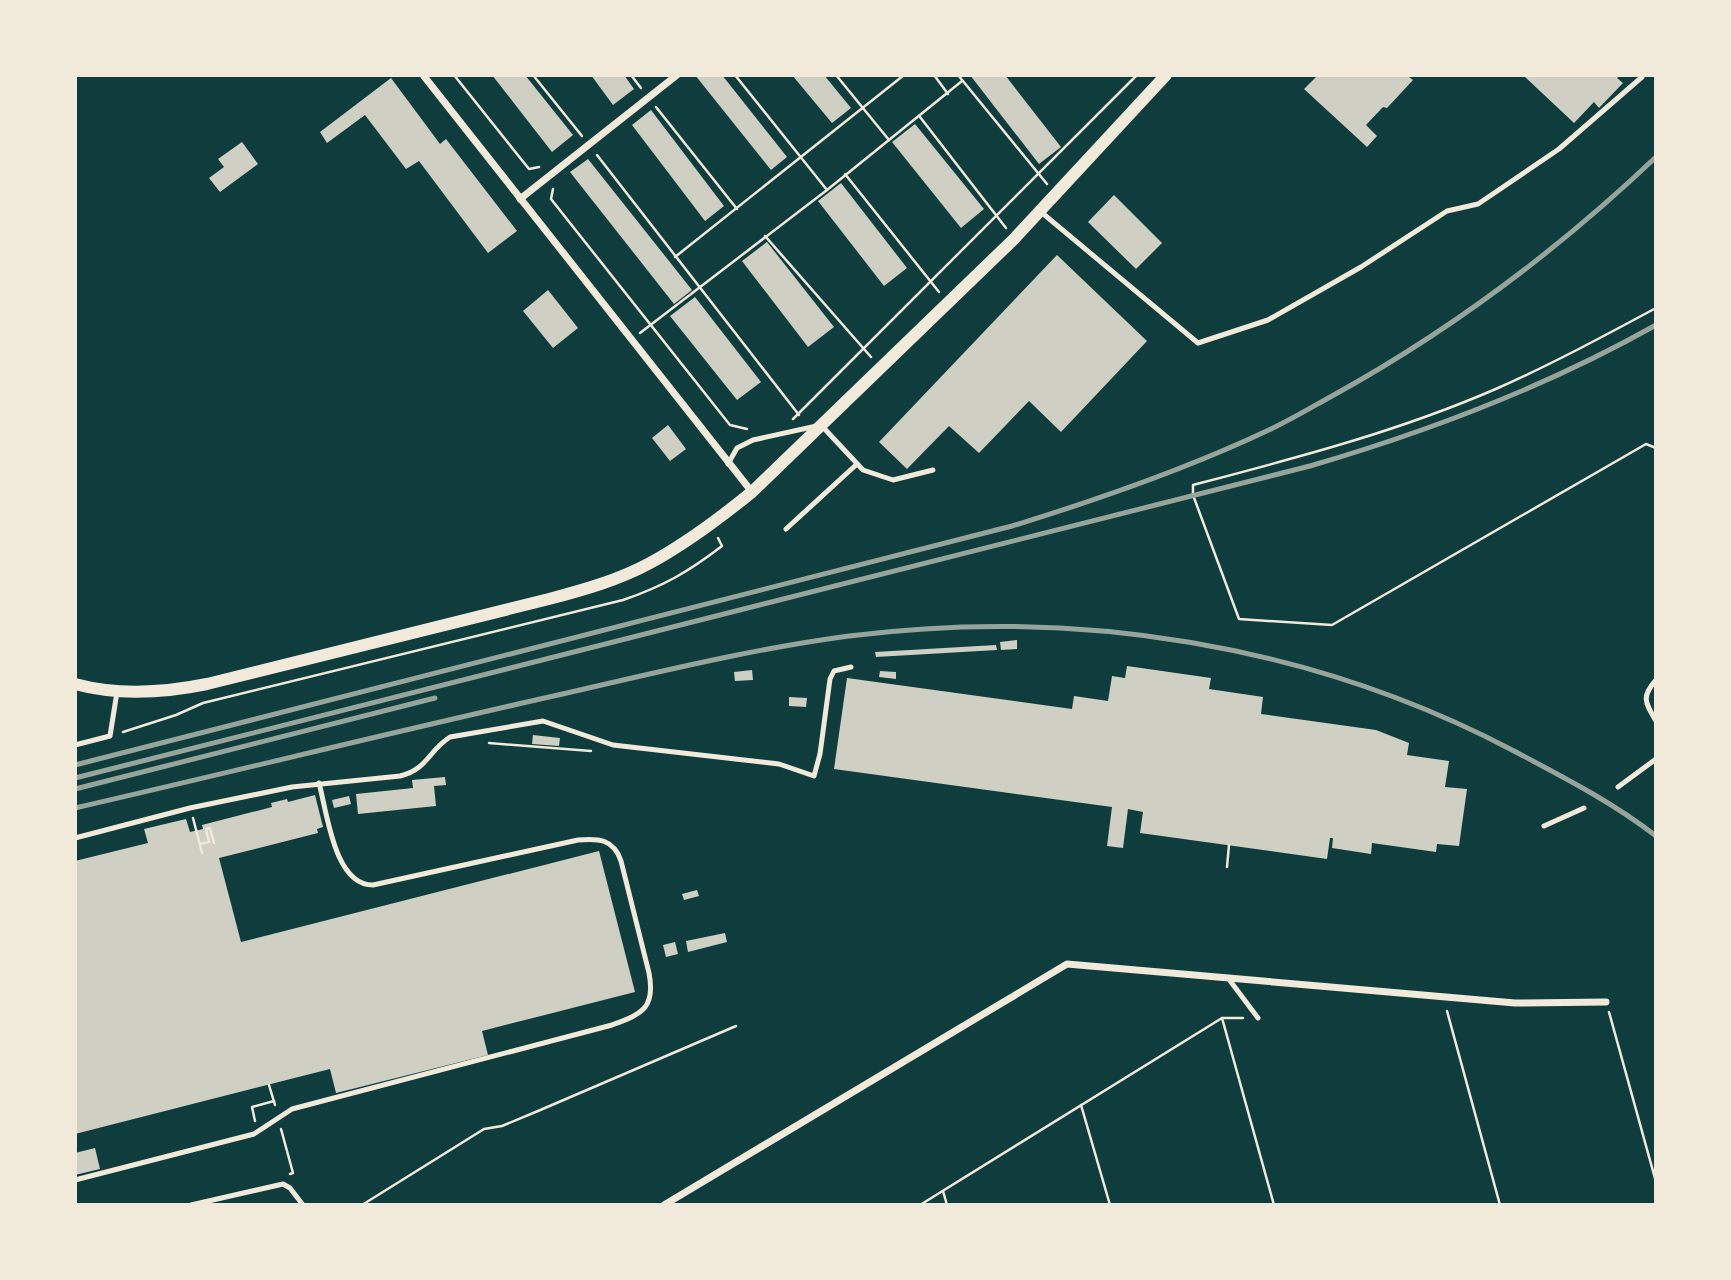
<svg xmlns="http://www.w3.org/2000/svg" width="1731" height="1280" font-family="'Golos Text',sans-serif">
	<style>
		.building { fill: #cfcfc3 }
		.lines { fill: none; stroke-linecap: round; stroke-linejoin: round }
		.path { stroke: #f1e9da; stroke-width: 2.5 }
		.service { stroke: #f1e9da; stroke-width: 5 }
		.minor { stroke: #f1e9da; stroke-width: 7 }
		.tertiary { stroke: #f1e9da; stroke-width: 12 }
		.rail { stroke: #97a49c; stroke-width: 5 }
	</style>
	<rect width="100%" height="100%" fill="#0f3d3e"/>
	<g class="building">
		<path d="M492,75H525L573,135L552,152Z"/>
		<path d="M591,75H624L634,89L613,105Z"/>
		<path d="M695,75H722L787,157L771,170Z"/>
		<path d="M792,75H824L851,108L832,123Z"/>
		<path d="M970,75H1005L1061,147L1039,164Z"/>
		<path d="M1318,75H1411L1409,77L1413,80L1387,108L1383,107L1366,125L1377,136L1367,147L1304,89Z"/>
		<path d="M1523,75H1620L1617,78L1623,83L1599,108L1594,102L1574,123Z"/>
		<path d="M391,78L440,144L446,139L517,231L488,253L419,161L406,169L365,115L327,143L320,132Z"/>
		<path d="M651,110L724,206L705,221L632,125Z"/>
		<path d="M915,124L984,209L961,228L892,142Z"/>
		<path d="M242,142L258,164L220,192L209,178L224,167L218,159Z"/>
		<path d="M588,159L692,290L674,304L570,172Z"/>
		<path d="M841,183L907,268L884,286L818,201Z"/>
		<path d="M1114,195L1162,243L1136,269L1088,222Z"/>
		<path d="M767,242L834,327L808,347L742,261Z"/>
		<path d="M1057,255L1147,341L1061,432L1029,401L979,453L949,426L907,469L879,442Z"/>
		<path d="M548,290L578,328L553,348L523,311Z"/>
		<path d="M695,297L761,382L737,400L670,316Z"/>
		<path d="M668,425L686,449L670,461L652,438Z"/>
		<path d="M1017,640V649L1001,650L1000,642Z"/>
		<path d="M996,645L997,650L876,657L875,652Z"/>
		<path d="M1127,666L1211,678L1209,689L1263,697L1261,714L1376,730L1409,743L1407,755L1449,761L1445,787L1467,789L1459,846L1437,844L1436,852L1372,843L1371,854L1332,848L1333,838H1330L1327,859L1140,833L1143,812L1128,809L1123,848L1107,846L1112,807L834,769L847,678L1072,709L1074,696L1108,701L1112,676L1125,678Z"/>
		<path d="M752,670L753,680L735,681L734,672Z"/>
		<path d="M880,671L896,672V679L879,677Z"/>
		<path d="M789,697L807,698L806,707L789,706Z"/>
		<path d="M533,735L560,738L559,746L532,744Z"/>
		<path d="M445,777L446,785L434,786L436,806L358,814L356,794L413,788L412,780Z"/>
		<path d="M315,795L323,827L317,829L318,833L219,858L241,942L599,851L635,992L482,1031L488,1055L336,1093L330,1069L75,1134V861L148,843L144,829L186,819L190,832L203,829L202,825L272,807L271,803L287,799L288,802Z"/>
		<path d="M349,796L351,804L334,808L332,800Z"/>
		<path d="M697,890L699,896L684,900L682,894Z"/>
		<path d="M725,933L727,942L688,952L686,941Z"/>
		<path d="M675,942L678,954L666,957L663,945Z"/>
		<path d="M95,1148L100,1169L75,1175V1153Z"/>
	</g>
	<g class="lines">
		<g class="path">
			<path d="M454,75L529,169L539,167"/>
			<path d="M533,75L582,136"/>
			<path d="M631,75L641,88"/>
			<path d="M735,75L827,190"/>
			<path d="M836,75L889,140"/>
			<path d="M934,75L948,94"/>
			<path d="M958,75L1047,184"/>
			<path d="M656,107L737,209"/>
			<path d="M920,117L1006,228"/>
			<path d="M597,155L799,415"/>
			<path d="M845,174L939,292"/>
			<path d="M553,189L551,199L730,425L747,429"/>
			<path d="M765,236L871,357"/>
			<path d="M675,257L904,75"/>
			<path d="M1656,308C1604,336 1552,364 1498,388C1400,431 1296,458 1193,485V495L1239,619L1332,625L1646,444L1656,448"/>
			<path d="M640,333L827,190L962,81"/>
			<path d="M793,419L1137,75"/>
			<path d="M123,732L176,715L203,703L623,600C664,586 688,572 722,546L718,538"/>
			<path d="M489,743L591,751"/>
			<path d="M193,818L202,853"/>
			<path d="M200,844L209,842L206,829L210,828L214,843"/>
			<path d="M1227,867L1229,845"/>
			<path d="M1447,1011L1500,1205"/>
			<path d="M1609,1012L1656,1182"/>
			<path d="M1222,1018H1243"/>
			<path d="M269,1085L275,1105"/>
			<path d="M1081,1105L1110,1205"/>
			<path d="M255,1121L252,1107L274,1101"/>
			<path d="M281,1129L293,1173L290,1174"/>
			<path d="M943,1191L947,1205"/>
			<path d="M362,1205L484,1129L502,1126L538,1111L736,1026"/>
			<path d="M920,1205L1222,1018L1274,1205"/>
		</g>
		<g class="service">
			<path d="M1041,212L1198,343L1268,320L1361,267L1447,211L1478,204L1559,149L1642,77"/>
			<path d="M728,464L737,448L753,440L821,425L863,470L893,480L933,470"/>
			<path d="M786,529L857,464"/>
			<path d="M1656,680C1641,697 1645,702 1656,721"/>
			<path d="M75,745L110,736L117,692"/>
			<path d="M1618,787L1656,759"/>
			<path d="M1544,826L1584,808"/>
			<path d="M75,838L190,808L292,787L400,776C428,769 428,751 450,737L543,721L613,745L779,764L814,776L820,754L830,679L834,671L851,667"/>
			<path d="M1228,978L1258,1018"/>
			<path d="M75,1180L254,1134L292,1109L612,1025C641,1014 656,1009 649,973L621,861C614,839 598,838 578,840L373,885C334,885 327,812 319,783"/>
			<path d="M191,1205L283,1184L290,1188L303,1205"/>
		</g>
		<g class="minor">
			<path d="M423,75L752,492"/>
			<path d="M520,199L677,75"/>
			<path d="M664,1205L1067,964L1515,1003L1606,1002"/>
		</g>
		<path class="tertiary" d="M75,684C119,696 163,693 207,684L549,599C583,590 619,580 650,563C687,543 720,518 752,492L1014,239L1166,75"/>
		<g class="rail">
			<path d="M75,765L1012,526C1100,499 1187,469 1271,429C1292,419 1312,407 1332,396C1450,331 1558,250 1656,157"/>
			<path d="M75,778L1310,466C1430,431 1546,387 1656,325"/>
			<path d="M75,789L435,698"/>
			<path d="M75,808C236,771 397,731 558,695C654,673 751,649 849,636C1077,607 1311,644 1514,751C1563,777 1612,802 1656,836"/>
		</g>
	</g>
	<rect width="1731" height="1280" fill="none" stroke="#f1e9da" stroke-width="154"/>
</svg>
